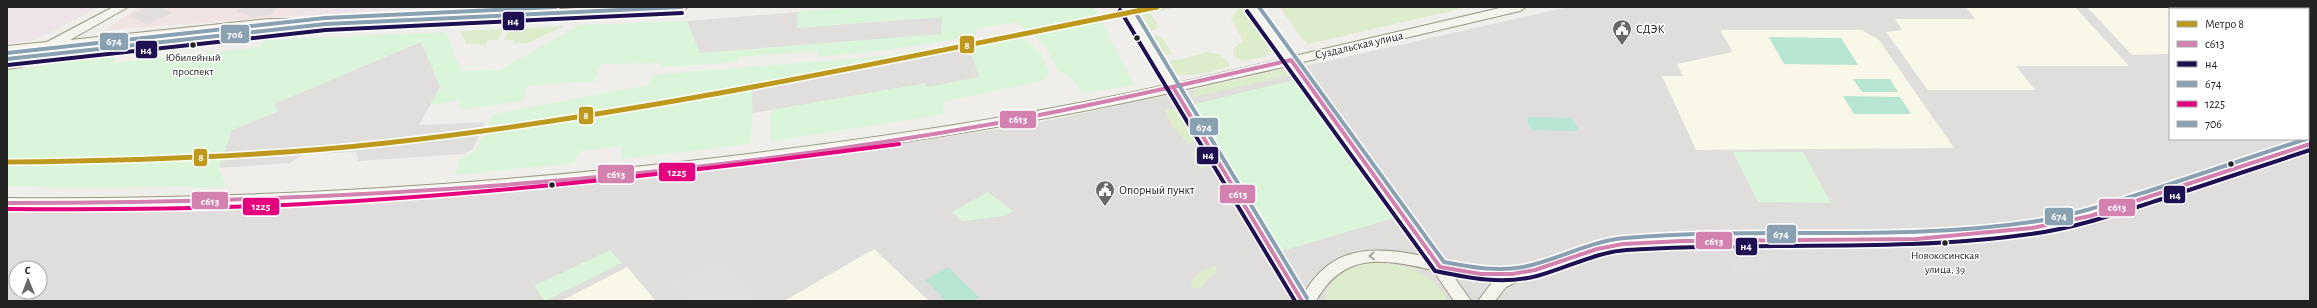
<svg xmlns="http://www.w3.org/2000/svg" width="2317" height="308" font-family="'Alegreya Sans',sans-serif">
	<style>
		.residential { fill: #dfdedc; fill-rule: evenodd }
		.commercial { fill: #f1e3e1 }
		.industrial { fill: #ede4e9 }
		.education { fill: #f8f7e8 }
		.grass { fill: #ddeccb }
		.park { fill: #daf5da }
		.pitch { fill: #b7e6d2 }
		.parking { fill: #e0dfde }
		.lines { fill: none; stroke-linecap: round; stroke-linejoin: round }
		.secondary-casing { stroke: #999a82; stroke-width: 2 }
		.secondary { fill: #f4f4ed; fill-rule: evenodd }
		.bus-1-casing { stroke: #fff; stroke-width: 7 }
		.bus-2-casing { stroke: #fff; stroke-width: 7 }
		.bus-3-casing { stroke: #fff; stroke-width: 7 }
		.bus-4-casing { stroke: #fff; stroke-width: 7 }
		.bus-5-casing { stroke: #fff; stroke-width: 7 }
		.bus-1 { stroke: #d382af; stroke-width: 4 }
		.bus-2 { stroke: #1f1051; stroke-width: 4 }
		.bus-3 { stroke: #8aa1b2; stroke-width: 4 }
		.bus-4 { stroke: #e5007d; stroke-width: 4 }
		.bus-5 { stroke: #8aa1b2; stroke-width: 4 }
		.metro-1-casing { stroke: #fff; stroke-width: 8 }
		.metro-1 { stroke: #bd9a1e; stroke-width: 5 }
		.oneway { stroke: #969692 }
		.bus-dot { fill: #222; stroke: #fff; stroke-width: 1.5 }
		.labels { text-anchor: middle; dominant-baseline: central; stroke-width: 3; stroke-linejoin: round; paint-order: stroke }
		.bus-label { font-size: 11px; fill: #222; stroke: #fff }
		.poi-label { font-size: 12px; fill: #222; stroke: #fff; text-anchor: start }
		.street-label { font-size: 12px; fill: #222; stroke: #fff }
		.line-badge { stroke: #fff; stroke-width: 1.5 }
		.badge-label { font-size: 11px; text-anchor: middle; font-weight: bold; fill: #fff }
	</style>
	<rect width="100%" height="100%" fill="#f0eeeb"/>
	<path class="residential" d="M1568,7H2310V301H7V210L184,209L412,200L541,190L712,171L1027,125L1333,60ZM2170,9H2308V139H2170ZM16,268H40V292H16Z"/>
	<path class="commercial" d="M139,7H295L293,16L105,30Z"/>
	<g class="industrial">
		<path d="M7,7H99L43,36L30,41L7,43Z"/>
		<path d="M295,7H445L293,16Z"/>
	</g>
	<g class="education">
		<path d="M1966,7H2075L2129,66H2016L2035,90H1928L1886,32L1902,30L1895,19H1975Z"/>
		<path d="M2087,7H2215L2217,9H2170V54L2132,55Z"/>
		<path d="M1720,30H1862L1879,40L1954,148L1696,150L1662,76H1683L1677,64L1733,52Z"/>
		<path d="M874,249L929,301H784Z"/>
		<path d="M627,267L656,301H561Z"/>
	</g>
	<g class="grass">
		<path d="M1137,7H1178L1150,13L1159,27L1151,31Z"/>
		<path d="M1240,7L1271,47V51L1264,57L1242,61L1233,55V49L1243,41L1231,18Z"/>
		<path d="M1280,7H1463L1464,8L1308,44L1302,39Z"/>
		<path d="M564,26L528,43H512L514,40H504L509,29Z"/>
		<path d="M503,29L498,40H488L486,45L466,43L460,31Z"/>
		<path d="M1155,35L1162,37L1172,53L1170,55L1159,53L1151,39Z"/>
		<path d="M1207,52L1219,54L1230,65C1219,71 1187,78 1175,74L1166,61L1179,60Z"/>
		<path d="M1278,70H1284L1292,75L1194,97L1192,94L1196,89Z"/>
		<path d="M1177,108L1196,139L1192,143H1187L1171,124L1165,110Z"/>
		<path d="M1201,150L1211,165L1201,169L1192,153L1194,151Z"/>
		<path d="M1369,263C1400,262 1433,271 1448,301H1324C1329,277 1348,268 1369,263Z"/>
		<path d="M1216,266L1217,273L1209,277L1201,288H1191C1193,274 1203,269 1216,266Z"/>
	</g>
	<g class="park">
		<path d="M862,7H1094L1134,85L1082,93L1071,77L1058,71L1047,48L1017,22L976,29V36L886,50L817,57V51L738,57L736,62L662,67V63L601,64L594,82L528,85L523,101L459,110L460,100L430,105L440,87L421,42L274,104L278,111L232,130L219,168L226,187L61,188L7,186V70L116,56L114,63L260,47L265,40L446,32L461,71L499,70L580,25L687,21L700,53L941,33L942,17L796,28L798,12Z"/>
		<path d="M1019,34L1040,52L1049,71L1045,80L943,102L944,114L773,141L769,138V120L774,109L753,113L750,144L621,159V146L580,151L574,163L454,175L462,157L476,150L493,114L648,85L652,75L885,56Z"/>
		<path d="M1294,80L1394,218L1282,251L1191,105Z"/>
		<path d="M1733,152H1803L1831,203L1758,202Z"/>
		<path d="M988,192L1013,211L1004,216L962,221L952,212Z"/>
		<path d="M610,250L622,263L545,301L534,286Z"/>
	</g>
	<g class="pitch">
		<path d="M1769,37L1841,38L1858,65L1784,64Z"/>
		<path d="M1853,79H1890L1898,92H1862Z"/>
		<path d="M1843,96L1900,97L1911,114H1854Z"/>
		<path d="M1529,117L1571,118L1578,128L1576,131L1532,130L1527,121Z"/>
		<path d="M948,267L979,297L972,301H946L925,280Z"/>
	</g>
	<g class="parking">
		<path d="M147,7H159L171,13L147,25L130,15Z"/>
		<path d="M243,7H277L272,14L252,17L236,11Z"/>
		<path d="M798,12L797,28L942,17L941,34L700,53L687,21Z"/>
		<path d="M421,42L440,87L419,125L485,122L473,149L463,154L358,161L356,152L304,154L290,163L219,168L232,130L278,111L274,104Z"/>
		<path d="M968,45L979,77L927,87L926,83L753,113L751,84Z"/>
		<path d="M1725,254H1762L1771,273H1734Z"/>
		<path d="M722,258L760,300L686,301L672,285Z"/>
	</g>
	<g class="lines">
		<defs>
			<g id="secondary">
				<path d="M113,7H128L70,40L268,19L326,20L605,7H688L682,11L326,28L268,27L53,49L20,67L7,69V61L28,52L7,54V46L47,42Z"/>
				<path d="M1119,7H1131L1177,83L1283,59L1246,7H1258L1294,56L1504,7H1526L1520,11L1299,63L1443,261L1488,268L1514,270L1607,241L1737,235L1858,236L1941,232L1987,229L2061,218L2088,211L2310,139V149L2095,220L2061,228L1987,239L1941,242L1858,246L1737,245L1607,251L1528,276L1506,287L1495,301H1478L1494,280L1452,274L1471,301H1454L1433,270C1384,259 1344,251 1316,301H1294L1170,93C1026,125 881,147 735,165C493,195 251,211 7,208V198C250,200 491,185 732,156C877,138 1022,117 1166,85ZM1288,66L1423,256C1375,246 1332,245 1305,292L1182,90Z"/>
			</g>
		</defs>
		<use href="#secondary" class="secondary-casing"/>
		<use href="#secondary" class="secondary"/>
		<defs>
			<g id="bus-1">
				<path d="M1173,87L1302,301"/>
				<path d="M7,203C336,203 668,182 992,124C1092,106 1192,83 1291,60L1440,267L1481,274H1512L1535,270L1597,249L1623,244L1682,241L1916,239L2032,228L2090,216L2310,144"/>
			</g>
			<g id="bus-2">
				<path d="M1120,10L1295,301"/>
				<path d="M1247,11L1435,271C1469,278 1502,285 1537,276C1567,268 1596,252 1627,250C1762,241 1897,253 2031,234C2077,228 2121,212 2165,198C2213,182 2262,166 2310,150"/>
				<path d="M8,65L326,30L682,13"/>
			</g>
			<g id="bus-3">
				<path d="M1132,7L1307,298"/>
				<path d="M1259,7L1444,262C1470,267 1497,272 1523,267C1558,260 1589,241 1625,238C1760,226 1896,242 2031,222C2073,216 2114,202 2155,189C2205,172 2256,156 2306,139"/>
				<path d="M7,53L325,18L556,7"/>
			</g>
			<path id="bus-4" d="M7,209C106,210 205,209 304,204C503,194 701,170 899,144"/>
			<path id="bus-5" d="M7,59L326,24L682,7"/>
		</defs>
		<use href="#bus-1" class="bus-1-casing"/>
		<use href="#bus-2" class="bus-2-casing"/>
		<use href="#bus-3" class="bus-3-casing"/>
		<use href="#bus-4" class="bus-4-casing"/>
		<use href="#bus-5" class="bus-5-casing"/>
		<use href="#bus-1" class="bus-1"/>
		<use href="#bus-2" class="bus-2"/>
		<use href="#bus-3" class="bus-3"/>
		<use href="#bus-4" class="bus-4"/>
		<use href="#bus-5" class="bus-5"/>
		<defs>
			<path id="metro-1" d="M7,162C134,161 260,157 386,143C646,114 901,58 1157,7"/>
		</defs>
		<use href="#metro-1" class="metro-1-casing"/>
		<use href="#metro-1" class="metro-1"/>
	</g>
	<defs><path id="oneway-chevron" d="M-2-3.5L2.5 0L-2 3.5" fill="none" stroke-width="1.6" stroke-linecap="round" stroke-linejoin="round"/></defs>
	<use class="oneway" href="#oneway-chevron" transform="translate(1372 256) rotate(176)"/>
	<defs>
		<symbol id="civic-pin" viewBox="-11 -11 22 30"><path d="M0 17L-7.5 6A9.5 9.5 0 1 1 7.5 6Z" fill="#6a6968" stroke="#fff"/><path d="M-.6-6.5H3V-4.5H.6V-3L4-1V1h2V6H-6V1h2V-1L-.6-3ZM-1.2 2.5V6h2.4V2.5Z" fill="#fff"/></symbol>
	</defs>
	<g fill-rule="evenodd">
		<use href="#civic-pin" x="1611" y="18" width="22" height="30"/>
		<use href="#civic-pin" x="1094" y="179" width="22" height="30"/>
	</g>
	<g class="bus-dot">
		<circle cx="1137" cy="38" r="3.5"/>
		<circle cx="193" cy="45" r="3.5"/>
		<circle cx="2231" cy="164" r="3.5"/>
		<circle cx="552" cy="185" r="3.5"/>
		<circle cx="1945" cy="243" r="3.5"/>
	</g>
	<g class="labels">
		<g class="bus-label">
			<text x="193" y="57">Юбилейный<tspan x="193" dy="14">проспект</tspan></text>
			<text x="1945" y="255">Новокосинская<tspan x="1945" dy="14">улица, 39</tspan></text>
		</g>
		<g class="poi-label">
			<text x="1636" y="29">СДЭК</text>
			<text x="1119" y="190">Опорный пункт</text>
		</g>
		<g class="street-label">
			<text transform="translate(1359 45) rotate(-13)">Суздальская улица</text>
		</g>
	</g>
	<g class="line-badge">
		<rect x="502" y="11" width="23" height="20" rx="4" fill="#1f1051"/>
		<rect x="220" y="24" width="30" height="20" rx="4" fill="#8aa1b2"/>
		<rect x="99" y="32" width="30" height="19" rx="4" fill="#8aa1b2"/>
		<rect x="959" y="35" width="16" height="19" rx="4" fill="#bd9a1e"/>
		<rect x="135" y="40" width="23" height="19" rx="4" fill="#1f1051"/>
		<rect x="578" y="106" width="16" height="19" rx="4" fill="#bd9a1e"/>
		<rect x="999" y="110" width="38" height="19" rx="4" fill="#d382af"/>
		<rect x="1189" y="117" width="30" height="19" rx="4" fill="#8aa1b2"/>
		<rect x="1196" y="146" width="23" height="19" rx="4" fill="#1f1051"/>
		<rect x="193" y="148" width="15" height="19" rx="4" fill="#bd9a1e"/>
		<rect x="658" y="162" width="38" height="20" rx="4" fill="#e5007d"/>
		<rect x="597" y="164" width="38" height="20" rx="4" fill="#d382af"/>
		<rect x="1219" y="184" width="37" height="20" rx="4" fill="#d382af"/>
		<rect x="2163" y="185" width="23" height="19" rx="4" fill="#1f1051"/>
		<rect x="191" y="191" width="38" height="19" rx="4" fill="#d382af"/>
		<rect x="242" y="197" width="38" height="19" rx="4" fill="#e5007d"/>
		<rect x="2098" y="198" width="38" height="19" rx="4" fill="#d382af"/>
		<rect x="2044" y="207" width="30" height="19" rx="4" fill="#8aa1b2"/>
		<rect x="1766" y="224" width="31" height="20" rx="4" fill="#8aa1b2"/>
		<rect x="1695" y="231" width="38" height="19" rx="4" fill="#d382af"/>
		<rect x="1735" y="237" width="23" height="19" rx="4" fill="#1f1051"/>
	</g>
	<g class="badge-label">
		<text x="513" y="25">н4</text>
		<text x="235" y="38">706</text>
		<text x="114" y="45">674</text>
		<text x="967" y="49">8</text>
		<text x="146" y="54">н4</text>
		<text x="586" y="119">8</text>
		<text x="1018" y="123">с613</text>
		<text x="1204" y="131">674</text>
		<text x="1208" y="159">н4</text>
		<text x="201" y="161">8</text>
		<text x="677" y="176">1225</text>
		<text x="616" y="178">с613</text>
		<text x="1238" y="198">с613</text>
		<text x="2175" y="199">н4</text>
		<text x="210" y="205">с613</text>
		<text x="261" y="210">1225</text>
		<text x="2117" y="211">с613</text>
		<text x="2059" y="220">674</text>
		<text x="1781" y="238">674</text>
		<text x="1714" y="245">с613</text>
		<text x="1746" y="250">н4</text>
	</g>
	<rect width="2317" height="308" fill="none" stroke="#222222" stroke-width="16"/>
	<rect x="2169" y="8" width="140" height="132" fill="#ffffff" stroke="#a7a7a7"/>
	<rect x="2177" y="21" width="20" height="6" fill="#bd9a1e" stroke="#a7a7a7"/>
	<text x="2205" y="28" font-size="12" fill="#222222">Метро 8</text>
	<rect x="2177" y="41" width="20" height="6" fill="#d382af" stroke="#a7a7a7"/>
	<text x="2205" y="48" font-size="12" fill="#222222">с613</text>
	<rect x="2177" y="61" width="20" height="6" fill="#1f1051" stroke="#a7a7a7"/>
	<text x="2205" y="68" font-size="12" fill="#222222">н4</text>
	<rect x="2177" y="81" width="20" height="6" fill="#8aa1b2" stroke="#a7a7a7"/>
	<text x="2205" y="88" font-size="12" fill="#222222">674</text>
	<rect x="2177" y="101" width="20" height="6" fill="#e5007d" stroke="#a7a7a7"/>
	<text x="2205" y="108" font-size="12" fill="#222222">1225</text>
	<rect x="2177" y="121" width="20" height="6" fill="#8aa1b2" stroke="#a7a7a7"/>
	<text x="2205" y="128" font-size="12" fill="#222222">706</text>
	<g transform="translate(28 280) rotate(359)"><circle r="19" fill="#ffffff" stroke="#a7a7a7"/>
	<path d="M0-3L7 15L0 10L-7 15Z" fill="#6a6968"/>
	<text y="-6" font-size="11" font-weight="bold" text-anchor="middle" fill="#222222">С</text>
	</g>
</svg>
